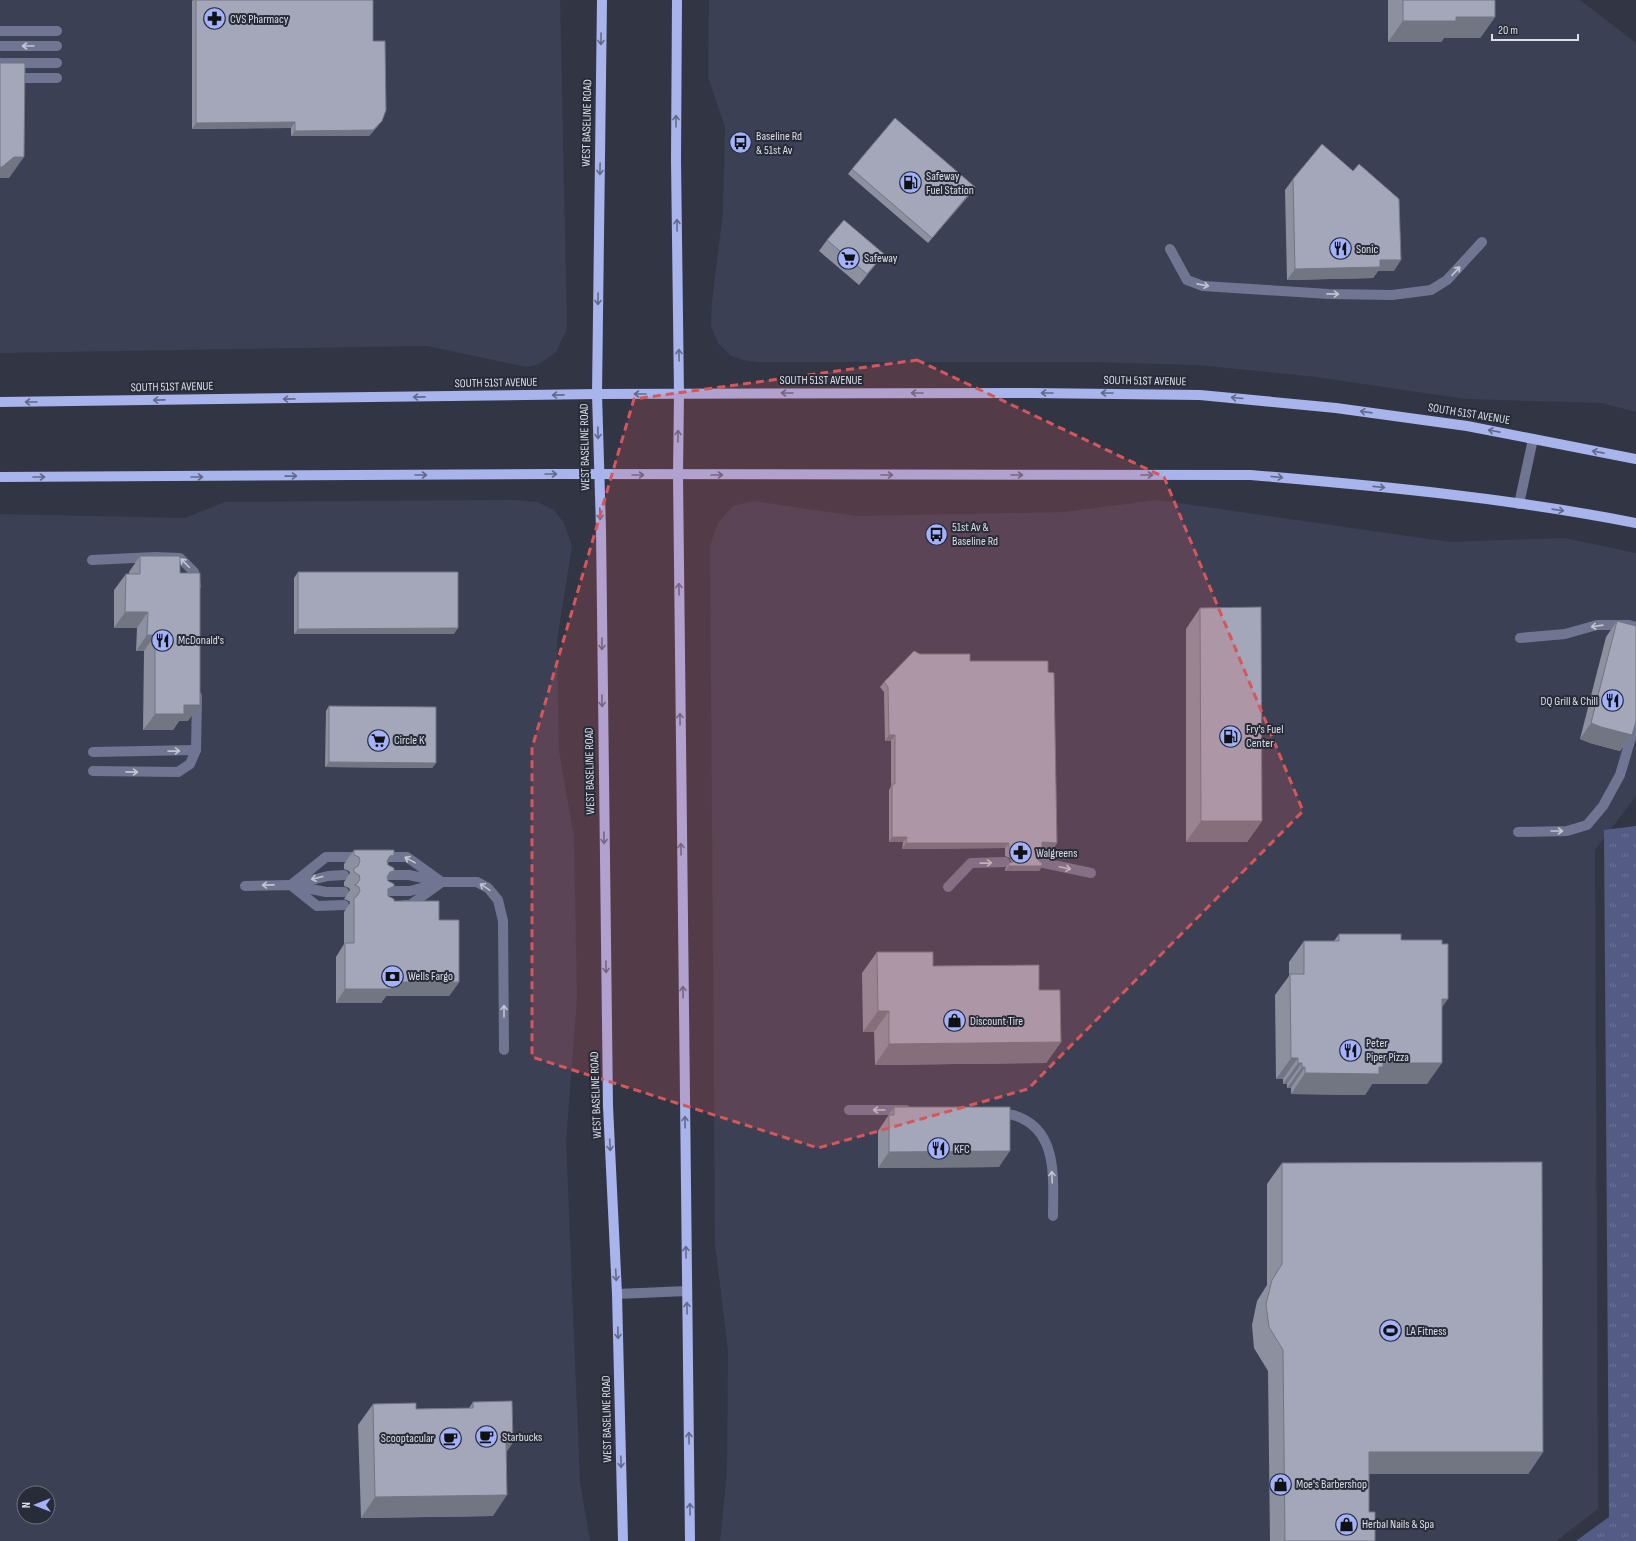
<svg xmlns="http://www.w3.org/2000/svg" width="1636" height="1541" font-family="'Sofia Sans Condensed',sans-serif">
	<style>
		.built { fill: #3b4054; fill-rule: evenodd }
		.park { fill: url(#park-tufts) }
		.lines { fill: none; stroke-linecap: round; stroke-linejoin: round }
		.minor { stroke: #707691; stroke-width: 10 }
		.major { stroke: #a8b4ec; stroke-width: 10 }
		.wall { fill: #8c909f }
		.shaded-wall { fill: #727582 }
		.building { fill: #a3a7b9; stroke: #727582 }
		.oneway { stroke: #62698a }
		.oneway2 { stroke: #c2c5d2 }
		.marked { fill: #d85658; fill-opacity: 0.2; stroke: #d85658; stroke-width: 3; stroke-dasharray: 8 5; stroke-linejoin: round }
		.labels { text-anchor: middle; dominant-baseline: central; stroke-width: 4; stroke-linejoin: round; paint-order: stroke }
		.poi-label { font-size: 12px; fill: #dddfe8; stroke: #282c39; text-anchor: start }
		.street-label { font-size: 12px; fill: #dddfe8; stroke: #282c39 }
	</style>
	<defs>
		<pattern id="park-tufts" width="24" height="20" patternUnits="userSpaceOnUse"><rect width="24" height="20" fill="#545c86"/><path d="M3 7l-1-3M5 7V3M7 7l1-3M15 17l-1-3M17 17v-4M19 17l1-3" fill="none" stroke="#6c7397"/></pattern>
	</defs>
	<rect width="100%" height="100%" fill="#323644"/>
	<g class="built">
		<path d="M0,0H560L567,329L556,352L539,364L527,367L427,346L0,353Z"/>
		<path d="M709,0H1580L1636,43V412L1602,403L1466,399L1309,376L1198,365L1089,362H758L748,361L731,356L718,343L711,326L712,302L723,212L725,127L708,77Z"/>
		<path d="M514,500L537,502L554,510L564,523L572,546L557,640L559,751L574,837L577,999L566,1141L580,1482L590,1541H0V514L185,518L225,502ZM24,1493H48V1517H24Z"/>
		<path d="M1157,500L1450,542L1564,538L1636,553V796L1595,850L1598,1509L1556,1541H720L727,1472L728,1351L715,1243L710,545L718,523L733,506L753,501L856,516L1063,512Z"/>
	</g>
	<path class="park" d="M1636,826V1541H1576L1609,1517L1604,830Z"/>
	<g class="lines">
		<g class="minor">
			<path d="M0,31H57"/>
			<path d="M0,46H57"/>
			<path d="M0,63H57"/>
			<path d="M0,78H57"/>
			<path d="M1170,249L1187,280L1203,286L1329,294L1392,295L1431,290L1447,280L1482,242"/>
			<path d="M1519,504L1533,439"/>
			<path d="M92,560L155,557L180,558L194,572L196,586"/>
			<path d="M1520,638L1565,634L1597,625H1629L1636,627"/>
			<path d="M93,752L196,750"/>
			<path d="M93,771L178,772L190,764L196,750L197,696"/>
			<path d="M1518,832L1567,831L1587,825L1603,806L1620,775L1636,721"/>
			<path d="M380,857H407L439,880"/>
			<path d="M1039,862L1091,873"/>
			<path d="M384,875H409L442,882H477L488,888L498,900L503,921L504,1050"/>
			<path d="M295,884L328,876L344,875"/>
			<path d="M291,885L326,857H362"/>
			<path d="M245,886L291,885L326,892H344"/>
			<path d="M292,886L317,906L344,905"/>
			<path d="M948,887L971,863L1005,862"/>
			<path d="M384,891H410L436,884"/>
			<path d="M405,905H410L442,882"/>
			<path d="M849,1110H906"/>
			<path d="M998,1114C1003,1114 1009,1114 1013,1115C1059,1128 1053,1179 1053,1216"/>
			<path d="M617,1294L687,1291"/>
		</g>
		<g class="major">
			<path d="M602,0L597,394L601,529L608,1106L617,1294L623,1541"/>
			<path d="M677,0L676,160L679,394L678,475L690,1541"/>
			<path d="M0,402L597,394L1031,393L1200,395L1336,408L1467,426L1636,459"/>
			<path d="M0,477L550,474L1251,475C1380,486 1509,498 1636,523"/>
		</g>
	</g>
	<g class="wall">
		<path d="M193,0H373V41L378,126L369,136H291V128L192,129V1Z"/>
		<path d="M1388,0H1495V17L1480,38H1444L1441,42H1388Z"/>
		<path d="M852,169L975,187L972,192L928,243L848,174Z"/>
		<path d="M1293,179L1394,271H1378L1373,278L1287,280L1285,190Z"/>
		<path d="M827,240L884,254L876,264L859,285L819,251Z"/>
		<path d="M140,556L180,573L188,721H179L173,730H143L144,651H136L137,628H114V590L126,574H129V572Z"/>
		<path d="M298,572L454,634H294V578Z"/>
		<path d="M1200,608L1262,821L1247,842H1186V629Z"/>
		<path d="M1617,621L1632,735L1620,751L1590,743L1580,739L1606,637Z"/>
		<path d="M920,654L970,661L1057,843L1053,849L1042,848L1039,856L1037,857V859L1042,866L1039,871H1005V869L1009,863L1011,862L1010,858L1005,856V848L902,849L903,842H889V790L891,786V741H885L884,692L880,687L884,682Z"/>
		<path d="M329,706L436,763L432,768L325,767L326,711Z"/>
		<path d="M354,850L394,855L388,863V865L394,871L388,879V881L394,886L388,894V896L394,901L439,920L459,982L449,996H386L381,1003H336V957L344,944V912L350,903L349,901L344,899L350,890L349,888L344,886V882L350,873L349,871L344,869V864Z"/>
		<path d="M1339,934L1401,940L1442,1007L1427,1084H1372L1365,1095L1291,1094V1088H1287V1084H1283V1079H1276L1275,995L1289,976V962L1304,941H1334Z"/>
		<path d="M877,952L933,966L1039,990L1061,1042L1046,1063L875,1065L874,1032H863L862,973Z"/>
		<path d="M894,1107L999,1167L878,1168V1131Z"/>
		<path d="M1282,1163L1543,1452L1528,1474H1369V1512L1375,1541H1270L1268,1371L1254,1348L1252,1325L1257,1301L1267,1285V1184Z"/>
		<path d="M473,1402L513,1442L507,1451L493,1516L361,1518L358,1425L373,1404L416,1409L469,1408Z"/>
	</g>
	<g class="shaded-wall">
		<path d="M1456,17H1495L1480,38H1444L1441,42H1388L1403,21Z"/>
		<path d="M382,121L378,126L369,136H291L295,131Z"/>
		<path d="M295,122L291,128L192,129L196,123Z"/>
		<path d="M14,157H24L9,178H0V167Z"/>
		<path d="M975,187L972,192L928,243L932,238Z"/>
		<path d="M884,254L876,264L859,285L867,274Z"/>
		<path d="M1380,260H1401L1394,271H1378L1373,278L1287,280L1295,269Z"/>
		<path d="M125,612H148L137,628H114Z"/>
		<path d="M458,628L454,634H294L298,629Z"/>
		<path d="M147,635H155L144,651H136Z"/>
		<path d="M184,705H200L188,721H179L173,730H143L155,714Z"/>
		<path d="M1591,723L1632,735L1620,751L1590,743L1580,739Z"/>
		<path d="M889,735H895L891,741H885Z"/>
		<path d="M329,762L436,763L432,768L325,767Z"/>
		<path d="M1201,821H1262L1247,842H1186Z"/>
		<path d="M892,837H907L903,842H889Z"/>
		<path d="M1042,842L1057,843L1053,849L1039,848Z"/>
		<path d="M906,843H1009L1005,848L902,849Z"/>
		<path d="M1042,850L1039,856L1034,857L1038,852Z"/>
		<path d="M394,855L384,868L380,870L390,856Z"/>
		<path d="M1009,866H1042L1039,871H1005Z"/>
		<path d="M394,871L384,884L380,886L390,872Z"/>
		<path d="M394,886L384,899L388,889Z"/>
		<path d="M393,982H459L449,996H386L381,1003H336L345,989Z"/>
		<path d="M1442,999H1448L1433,1020Z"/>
		<path d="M878,1011H889L874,1032H863Z"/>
		<path d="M1061,1042L1046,1063L875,1065L889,1044Z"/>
		<path d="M1291,1058H1298L1283,1079H1276Z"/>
		<path d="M1298,1063H1302L1287,1084H1283Z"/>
		<path d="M1383,1063H1442L1427,1084H1372L1365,1095L1291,1094L1305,1073L1379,1067Z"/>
		<path d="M1302,1067H1305L1291,1088H1287Z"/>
		<path d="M1010,1151L999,1167L878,1168L889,1152Z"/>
		<path d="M506,1442H513L498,1463Z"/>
		<path d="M1369,1452H1543L1528,1474H1354Z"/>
		<path d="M507,1495L493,1516L361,1518L375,1497Z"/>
	</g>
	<g class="building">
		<path d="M196,0H373V41H385L386,110L382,121L373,130L295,131V122L196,123Z"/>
		<path d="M1403,0H1495V17H1456V21H1403Z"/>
		<path d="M0,63H25L24,157H14L2,167H0Z"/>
		<path d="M895,118L975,187L932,238L852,169Z"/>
		<path d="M1322,144L1353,171L1359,164L1399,199L1401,260H1380V267L1295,269L1293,179Z"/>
		<path d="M844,220L884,254L867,274L827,240Z"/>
		<path d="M140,556H180V573H200V705H184V714H155V635H147L148,612H125L126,574H140Z"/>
		<path d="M298,572H458V628L298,629Z"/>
		<path d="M1261,607L1262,821H1201L1200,608Z"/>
		<path d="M1617,621L1636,626V721L1632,735L1601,727L1591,723Z"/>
		<path d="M914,651L920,654H970V661H1048V672L1054,673L1057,843L1042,842V850L1038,852L1036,856L1037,859L1042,863V866H1009V863L1013,862L1015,857L1014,853L1009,850V843H906L907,837H892V784H895V735H889L888,687L884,682Z"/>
		<path d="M329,706L436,707V763L329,762Z"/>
		<path d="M354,850H394V855L390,856L387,861L388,865L394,868V871L390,872L387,877L388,881L394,884V886L388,889V896L394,899V901H439V920H459V982H393L391,989H345V943H354V898L357,896L360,891L359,887L354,885L357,884L360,879L359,875L354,872V868L358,866L360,861L359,857L354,855Z"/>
		<path d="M1339,934H1401V940H1442V944H1448V999H1442V1063H1383V1067H1379V1074L1305,1073V1067H1302V1063H1298V1058H1291L1290,974H1304V941H1339Z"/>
		<path d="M877,952H933V966L1039,965V990H1060L1061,1042L889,1044V1011H878Z"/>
		<path d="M894,1107H1010V1151L889,1152V1115H894Z"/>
		<path d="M1542,1162L1543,1452H1369V1512H1375V1541H1285L1283,1350L1269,1327L1266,1304L1272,1280L1282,1264V1163Z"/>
		<path d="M512,1401L513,1442H506L507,1495L375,1497L373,1404L416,1403V1409L473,1408V1402Z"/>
	</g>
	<defs><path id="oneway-shaft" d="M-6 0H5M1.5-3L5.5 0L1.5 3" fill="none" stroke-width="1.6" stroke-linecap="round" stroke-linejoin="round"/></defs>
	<g class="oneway">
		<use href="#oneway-shaft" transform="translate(601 39) rotate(91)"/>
		<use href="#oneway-shaft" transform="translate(676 121) rotate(-90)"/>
		<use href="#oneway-shaft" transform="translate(600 169) rotate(91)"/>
		<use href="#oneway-shaft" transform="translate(677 225) rotate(-91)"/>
		<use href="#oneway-shaft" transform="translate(598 299) rotate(91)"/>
		<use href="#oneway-shaft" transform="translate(679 355) rotate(-91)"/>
		<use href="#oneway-shaft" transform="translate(787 393) rotate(180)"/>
		<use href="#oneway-shaft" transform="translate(917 393) rotate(180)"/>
		<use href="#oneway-shaft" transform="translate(1047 393) rotate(-180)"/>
		<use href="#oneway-shaft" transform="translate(1107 393) rotate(180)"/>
		<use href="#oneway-shaft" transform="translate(640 394) rotate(180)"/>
		<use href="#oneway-shaft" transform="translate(558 395) rotate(179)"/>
		<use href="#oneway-shaft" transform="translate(419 397) rotate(179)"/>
		<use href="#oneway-shaft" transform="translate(1237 398) rotate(-175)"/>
		<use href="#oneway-shaft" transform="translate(289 399) rotate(179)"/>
		<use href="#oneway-shaft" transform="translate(159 400) rotate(179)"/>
		<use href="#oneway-shaft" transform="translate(31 402) rotate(180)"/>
		<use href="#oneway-shaft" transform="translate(1366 412) rotate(-172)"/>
		<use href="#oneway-shaft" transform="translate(1494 431) rotate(-169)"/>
		<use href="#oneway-shaft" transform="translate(598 433) rotate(89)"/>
		<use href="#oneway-shaft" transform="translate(678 436) rotate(-89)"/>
		<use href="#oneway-shaft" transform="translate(1598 452) rotate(-169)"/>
		<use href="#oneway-shaft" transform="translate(551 474)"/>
		<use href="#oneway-shaft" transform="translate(421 475)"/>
		<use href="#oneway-shaft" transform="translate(638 475)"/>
		<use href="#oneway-shaft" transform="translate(717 475)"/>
		<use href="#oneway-shaft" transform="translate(887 475)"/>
		<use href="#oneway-shaft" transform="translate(1017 475)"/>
		<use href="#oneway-shaft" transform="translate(1147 475)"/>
		<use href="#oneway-shaft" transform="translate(291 476) rotate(-1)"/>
		<use href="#oneway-shaft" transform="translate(39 477)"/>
		<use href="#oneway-shaft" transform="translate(197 477)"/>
		<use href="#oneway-shaft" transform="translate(1277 477) rotate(5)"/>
		<use href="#oneway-shaft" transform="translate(1379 487) rotate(6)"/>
		<use href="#oneway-shaft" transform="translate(1558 510) rotate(8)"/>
		<use href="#oneway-shaft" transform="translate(600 514) rotate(88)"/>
		<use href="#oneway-shaft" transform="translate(679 589) rotate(-91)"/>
		<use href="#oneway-shaft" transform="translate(602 644) rotate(90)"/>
		<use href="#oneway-shaft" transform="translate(602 701) rotate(89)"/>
		<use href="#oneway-shaft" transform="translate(680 719) rotate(-91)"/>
		<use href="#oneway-shaft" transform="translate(604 838) rotate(89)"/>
		<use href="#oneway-shaft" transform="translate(681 849) rotate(-91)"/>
		<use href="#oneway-shaft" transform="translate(606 967) rotate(89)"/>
		<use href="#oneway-shaft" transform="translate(683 992) rotate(-91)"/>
		<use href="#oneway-shaft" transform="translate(685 1122) rotate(-91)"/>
		<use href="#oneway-shaft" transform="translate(610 1145) rotate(87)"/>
		<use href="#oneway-shaft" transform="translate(686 1252) rotate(-91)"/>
		<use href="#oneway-shaft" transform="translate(616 1275) rotate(87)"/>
		<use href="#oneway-shaft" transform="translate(687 1308) rotate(-91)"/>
		<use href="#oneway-shaft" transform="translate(618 1333) rotate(89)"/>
		<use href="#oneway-shaft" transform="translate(689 1438) rotate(-91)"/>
		<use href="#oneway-shaft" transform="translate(621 1462) rotate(89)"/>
		<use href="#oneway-shaft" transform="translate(690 1509) rotate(-91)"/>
	</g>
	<g class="oneway2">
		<use href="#oneway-shaft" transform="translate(28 46) rotate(-180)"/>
		<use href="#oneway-shaft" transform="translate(1456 271) rotate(-47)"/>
		<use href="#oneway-shaft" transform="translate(1203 285) rotate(11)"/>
		<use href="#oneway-shaft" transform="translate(1333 294) rotate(1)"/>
		<use href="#oneway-shaft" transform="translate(185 563) rotate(-134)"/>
		<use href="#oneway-shaft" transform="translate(1597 626) rotate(172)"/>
		<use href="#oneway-shaft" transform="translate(174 751) rotate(-1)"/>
		<use href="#oneway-shaft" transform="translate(132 772) rotate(1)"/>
		<use href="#oneway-shaft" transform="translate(1557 831)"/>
		<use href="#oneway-shaft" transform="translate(410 860) rotate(-151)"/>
		<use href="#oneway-shaft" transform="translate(986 863) rotate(-1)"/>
		<use href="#oneway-shaft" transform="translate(1065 868) rotate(12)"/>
		<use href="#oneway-shaft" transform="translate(317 878) rotate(166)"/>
		<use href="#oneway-shaft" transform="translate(268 885) rotate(179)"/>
		<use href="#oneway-shaft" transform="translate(485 887) rotate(-146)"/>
		<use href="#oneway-shaft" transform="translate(504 1011) rotate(-90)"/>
		<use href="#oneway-shaft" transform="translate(879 1110) rotate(180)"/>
		<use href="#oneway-shaft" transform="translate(1052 1177) rotate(-93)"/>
	</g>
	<path class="marked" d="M917,360L1164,477L1303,811L1028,1089L818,1148L532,1057V748L634,399Z"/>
	<defs>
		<symbol id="pharmacy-disc" viewBox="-11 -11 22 22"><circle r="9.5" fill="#a3b2fd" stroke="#282c39"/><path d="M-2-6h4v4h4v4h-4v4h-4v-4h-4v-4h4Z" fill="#111"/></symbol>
		<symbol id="bus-disc" viewBox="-11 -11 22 22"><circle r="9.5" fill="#a3b2fd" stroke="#282c39"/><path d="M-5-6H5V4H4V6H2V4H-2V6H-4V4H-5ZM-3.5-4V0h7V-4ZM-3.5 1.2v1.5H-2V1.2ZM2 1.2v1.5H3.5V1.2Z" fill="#111"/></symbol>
		<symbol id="fuel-disc" viewBox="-11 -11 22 22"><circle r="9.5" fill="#a3b2fd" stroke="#282c39"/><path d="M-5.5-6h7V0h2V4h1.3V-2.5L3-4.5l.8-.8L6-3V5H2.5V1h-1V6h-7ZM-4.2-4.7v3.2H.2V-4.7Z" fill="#111"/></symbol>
		<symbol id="restaurant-disc" viewBox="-11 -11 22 22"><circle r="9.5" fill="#a3b2fd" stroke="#282c39"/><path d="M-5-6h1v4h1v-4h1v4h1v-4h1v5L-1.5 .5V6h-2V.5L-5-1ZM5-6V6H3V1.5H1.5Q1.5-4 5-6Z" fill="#111"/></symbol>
		<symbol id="supermarket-disc" viewBox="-11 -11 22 22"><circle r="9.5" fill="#a3b2fd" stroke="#282c39"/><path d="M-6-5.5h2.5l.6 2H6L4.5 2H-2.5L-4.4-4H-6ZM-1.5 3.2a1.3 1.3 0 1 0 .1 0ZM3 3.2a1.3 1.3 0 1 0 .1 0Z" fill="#111"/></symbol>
		<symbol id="bank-disc" viewBox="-11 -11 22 22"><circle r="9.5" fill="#a3b2fd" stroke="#282c39"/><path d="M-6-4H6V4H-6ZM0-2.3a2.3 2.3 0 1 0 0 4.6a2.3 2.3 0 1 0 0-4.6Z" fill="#111"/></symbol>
		<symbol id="shop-disc" viewBox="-11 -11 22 22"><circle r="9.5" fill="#a3b2fd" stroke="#282c39"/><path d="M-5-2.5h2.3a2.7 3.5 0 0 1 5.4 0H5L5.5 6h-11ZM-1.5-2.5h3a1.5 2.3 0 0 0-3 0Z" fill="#111"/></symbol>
		<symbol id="stadium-disc" viewBox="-11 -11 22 22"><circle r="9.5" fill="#a3b2fd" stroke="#282c39"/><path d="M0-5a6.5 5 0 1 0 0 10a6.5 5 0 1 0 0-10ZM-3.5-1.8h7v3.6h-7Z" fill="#111"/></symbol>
		<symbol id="cafe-disc" viewBox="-11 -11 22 22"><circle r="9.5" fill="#a3b2fd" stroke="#282c39"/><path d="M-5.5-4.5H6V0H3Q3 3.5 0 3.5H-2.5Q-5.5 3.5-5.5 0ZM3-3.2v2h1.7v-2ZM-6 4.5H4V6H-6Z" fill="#111"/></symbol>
	</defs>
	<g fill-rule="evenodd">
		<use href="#pharmacy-disc" x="202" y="6" width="25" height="25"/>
		<use href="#bus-disc" x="728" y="130" width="25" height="25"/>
		<use href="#fuel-disc" x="898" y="170" width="25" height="25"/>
		<use href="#restaurant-disc" x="1328" y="236" width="25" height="25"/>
		<use href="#supermarket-disc" x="836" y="246" width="25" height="25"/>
		<use href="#bus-disc" x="924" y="522" width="25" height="25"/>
		<use href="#restaurant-disc" x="150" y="628" width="25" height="25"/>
		<use href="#restaurant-disc" x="1600" y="688" width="25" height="25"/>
		<use href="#fuel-disc" x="1218" y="724" width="25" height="25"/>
		<use href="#supermarket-disc" x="366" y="728" width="25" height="25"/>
		<use href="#pharmacy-disc" x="1008" y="840" width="25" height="25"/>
		<use href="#bank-disc" x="380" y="964" width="25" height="25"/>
		<use href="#shop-disc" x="942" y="1008" width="25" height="25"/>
		<use href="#restaurant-disc" x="1338" y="1038" width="25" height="25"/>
		<use href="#restaurant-disc" x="926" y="1136" width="25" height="25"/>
		<use href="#stadium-disc" x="1378" y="1318" width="25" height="25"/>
		<use href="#cafe-disc" x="474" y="1424" width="25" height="25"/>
		<use href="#cafe-disc" x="438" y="1426" width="25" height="25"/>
		<use href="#shop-disc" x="1268" y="1472" width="25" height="25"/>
		<use href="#shop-disc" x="1334" y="1512" width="25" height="25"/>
	</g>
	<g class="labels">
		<g class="poi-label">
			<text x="230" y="19">CVS Pharmacy</text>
			<text x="756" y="136">Baseline Rd<tspan x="756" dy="14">&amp; 51st Av</tspan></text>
			<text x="926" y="176">Safeway<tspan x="926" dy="14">Fuel Station</tspan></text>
			<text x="1356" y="249">Sonic</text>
			<text x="864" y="258">Safeway</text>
			<text x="952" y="527">51st Av &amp;<tspan x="952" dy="14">Baseline Rd</tspan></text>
			<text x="178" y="640">McDonald's</text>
			<text x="1598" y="701" text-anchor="end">DQ Grill &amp; Chill</text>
			<text x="1246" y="729">Fry's Fuel<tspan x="1246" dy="14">Center</tspan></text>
			<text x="394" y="740">Circle K</text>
			<text x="1036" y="853">Walgreens</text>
			<text x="408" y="976">Wells Fargo</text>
			<text x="970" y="1021">Discount Tire</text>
			<text x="1366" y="1043">Peter<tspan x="1366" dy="14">Piper Pizza</tspan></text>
			<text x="954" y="1149">KFC</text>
			<text x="1406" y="1331">LA Fitness</text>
			<text x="502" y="1437">Starbucks</text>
			<text x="434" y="1438" text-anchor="end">Scooptacular</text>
			<text x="1296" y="1484">Moe's Barbershop</text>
			<text x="1362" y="1524">Herbal Nails &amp; Spa</text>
		</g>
		<g class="street-label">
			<text transform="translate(587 123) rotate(-89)">WEST BASELINE ROAD</text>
			<text x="821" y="380">SOUTH 51ST AVENUE</text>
			<text transform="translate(1145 381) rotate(1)">SOUTH 51ST AVENUE</text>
			<text transform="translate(496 383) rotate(-1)">SOUTH 51ST AVENUE</text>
			<text transform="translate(172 387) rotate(-1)">SOUTH 51ST AVENUE</text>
			<text transform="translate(1469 414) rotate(9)">SOUTH 51ST AVENUE</text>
			<text transform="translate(585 447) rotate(-91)">WEST BASELINE ROAD</text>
			<text transform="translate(590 771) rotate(-91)">WEST BASELINE ROAD</text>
			<text transform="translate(596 1095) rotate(-92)">WEST BASELINE ROAD</text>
			<text transform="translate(607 1419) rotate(-91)">WEST BASELINE ROAD</text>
		</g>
	</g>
	<g transform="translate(36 1505) rotate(270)"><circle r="19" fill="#282c39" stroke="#70747f"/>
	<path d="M0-3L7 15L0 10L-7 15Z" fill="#a3b2fd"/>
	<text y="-6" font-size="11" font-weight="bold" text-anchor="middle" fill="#dddfe8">N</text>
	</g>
	<path d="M1492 34v6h86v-6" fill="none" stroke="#dddfe8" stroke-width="2"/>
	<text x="1498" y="34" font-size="12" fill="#dddfe8" stroke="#282c39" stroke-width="3" paint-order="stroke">20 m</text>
</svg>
